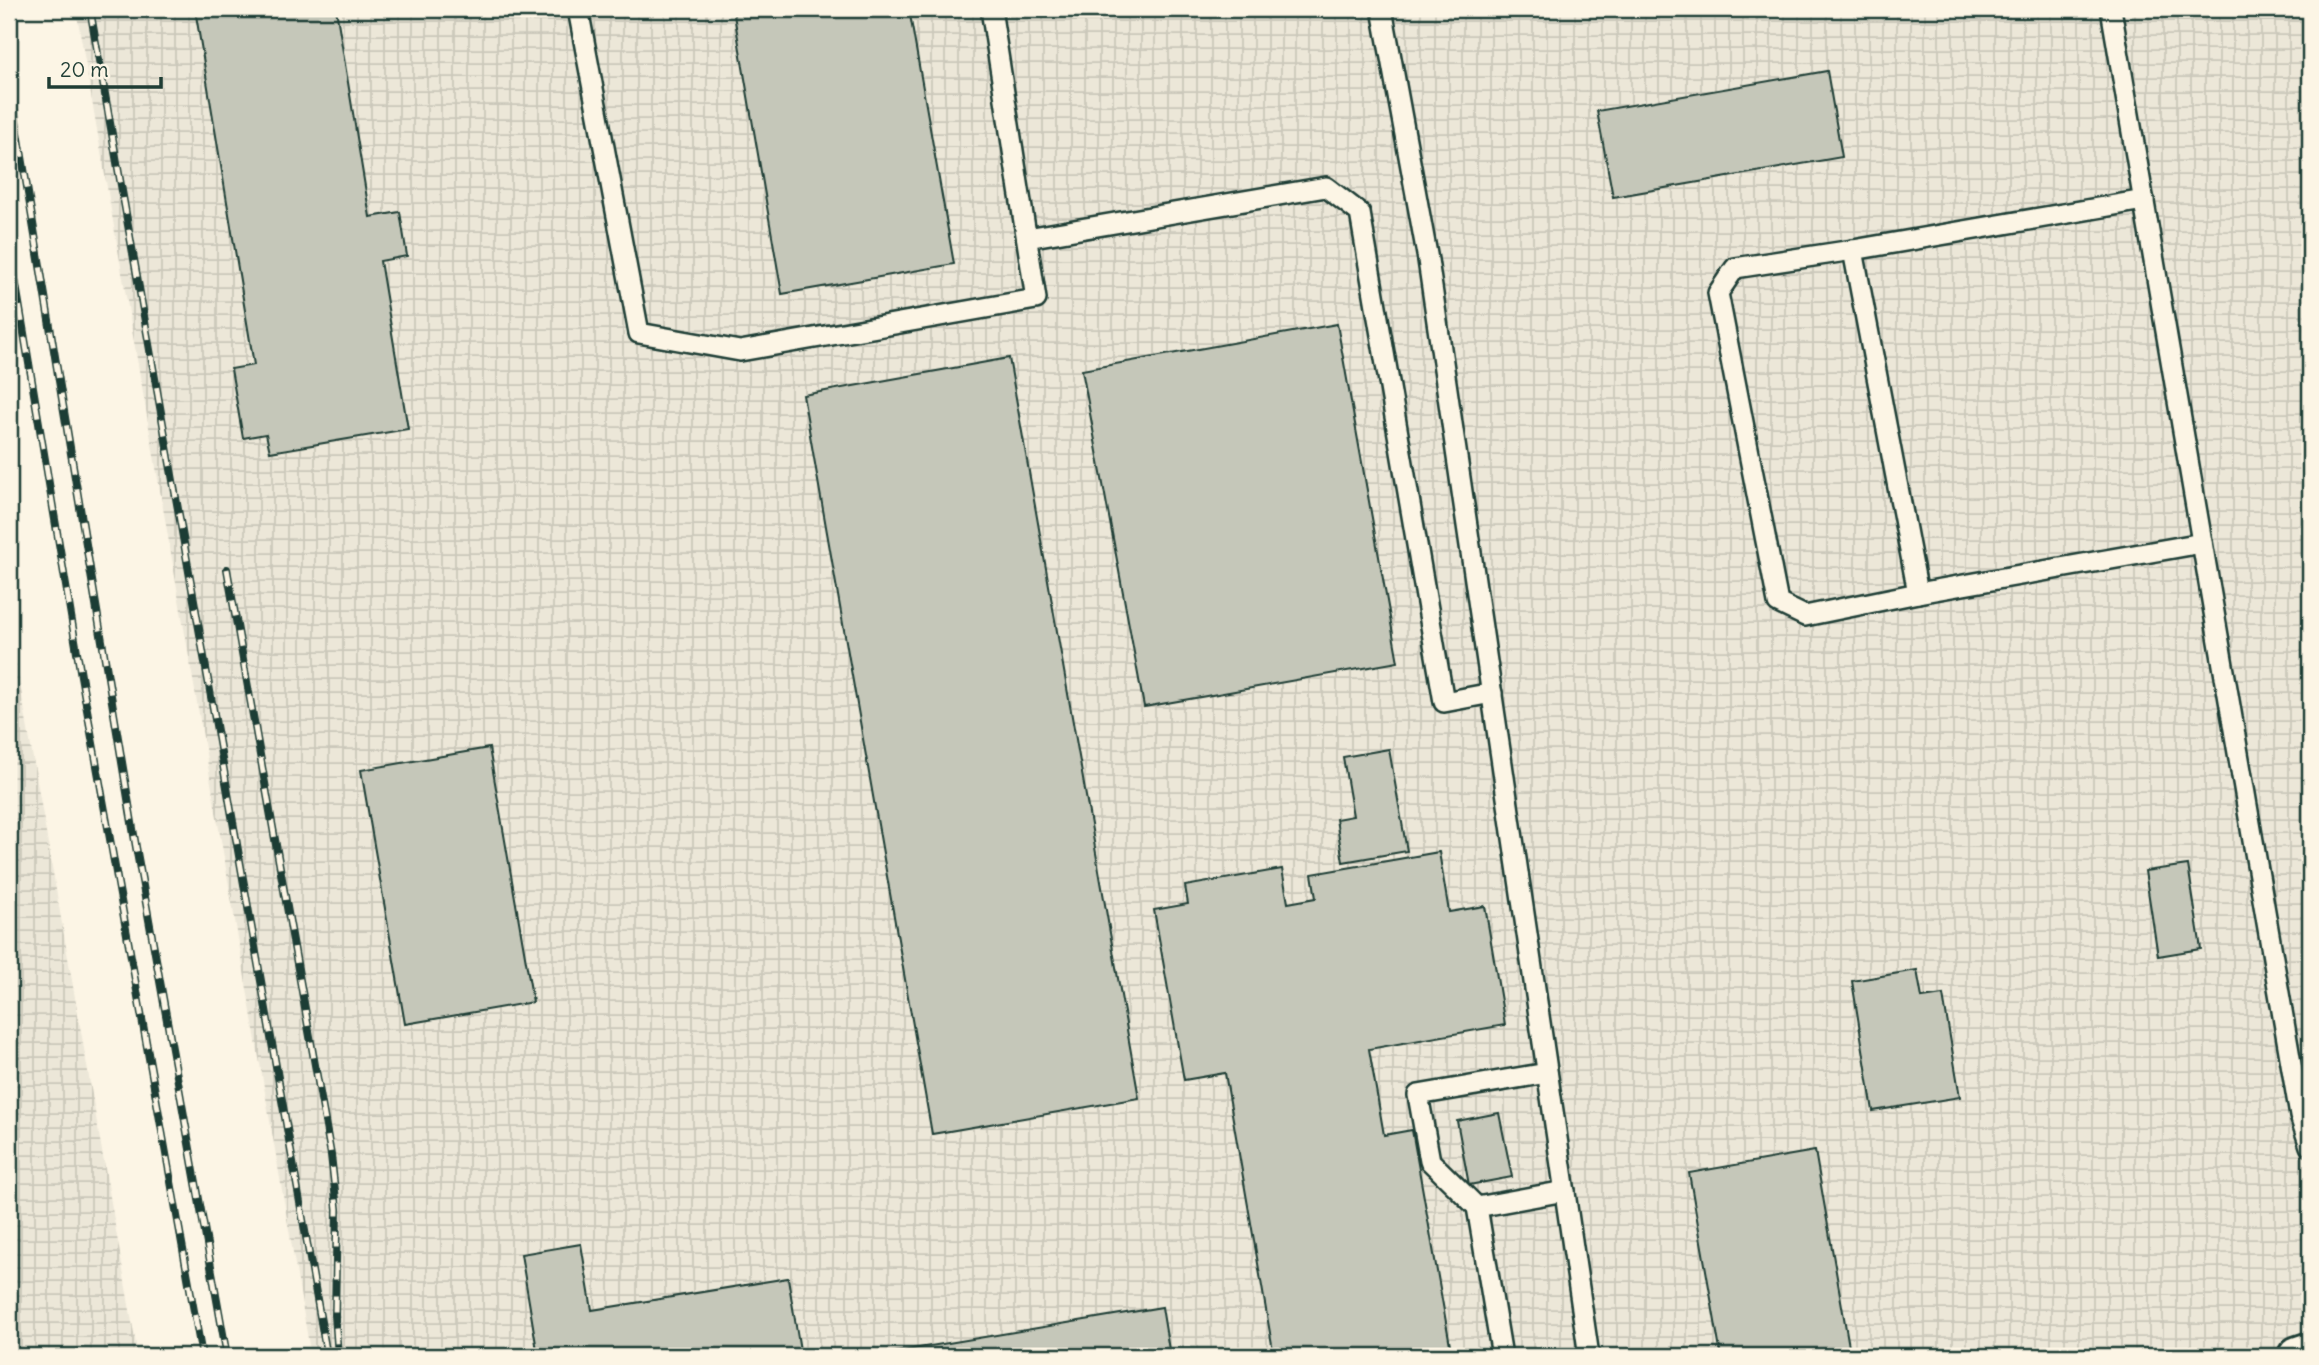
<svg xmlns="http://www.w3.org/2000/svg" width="2319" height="1365" font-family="Delius,sans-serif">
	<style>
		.industrial { fill: url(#industrial-grid) }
		.building { fill: #c5c7b9; stroke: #1f3d34; stroke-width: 2 }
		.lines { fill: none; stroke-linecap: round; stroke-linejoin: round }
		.lane-casing { stroke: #1f3d34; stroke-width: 24 }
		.secondary-casing { stroke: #1f3d34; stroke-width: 44 }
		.lane { stroke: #fcf5e5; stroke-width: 19 }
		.secondary { stroke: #fcf5e5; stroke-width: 38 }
		.rail-casing { stroke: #1f3d34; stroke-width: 8 }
		.rail { stroke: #fcf5e5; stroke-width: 5; stroke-dasharray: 16; stroke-linecap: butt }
	</style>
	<defs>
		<pattern id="industrial-grid" width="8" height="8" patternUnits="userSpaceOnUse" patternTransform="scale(1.75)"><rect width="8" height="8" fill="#ece7d8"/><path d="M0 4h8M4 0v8" fill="none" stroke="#cac7ba"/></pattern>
	</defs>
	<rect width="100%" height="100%" fill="#fcf5e5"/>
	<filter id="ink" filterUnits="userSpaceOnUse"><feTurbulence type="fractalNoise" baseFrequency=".0143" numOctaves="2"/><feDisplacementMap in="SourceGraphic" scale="14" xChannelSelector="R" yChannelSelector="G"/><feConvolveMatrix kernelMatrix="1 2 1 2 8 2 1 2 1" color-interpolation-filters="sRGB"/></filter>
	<g filter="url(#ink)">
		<g class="industrial">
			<path d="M76,9H2310V1356H311Z"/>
			<path d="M9,622L138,1356H9Z"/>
		</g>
		<g class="building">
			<path d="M195,9H336L370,217L400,212L407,256L380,261L408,429L270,452L266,434L243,438L231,369L254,365Z"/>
			<path d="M733,9H909L954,264L782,294Z"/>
			<path d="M1827,71L1842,157L1613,197L1597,111Z"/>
			<path d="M1337,324L1398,662L1144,707L1082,370Z"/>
			<path d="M1009,358L1139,1098L932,1134L803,395Z"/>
			<path d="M489,748L533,1002L405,1024L361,770Z"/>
			<path d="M1389,749L1407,851L1343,862L1336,819L1353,816L1343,757Z"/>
			<path d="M1439,852L1449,912L1485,906L1505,1025L1369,1049L1384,1135L1412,1130L1452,1356H1274L1225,1073L1184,1080L1154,910L1188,904L1185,886L1282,869L1288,903L1316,898L1312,874Z"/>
			<path d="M2188,865L2201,949L2158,956L2145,871Z"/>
			<path d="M1917,970L1922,998L1943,995L1960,1097L1873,1111L1852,981Z"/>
			<path d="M1499,1113L1512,1177L1469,1185L1457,1121Z"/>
			<path d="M1815,1151L1850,1352L1826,1356H1721L1689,1173Z"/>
			<path d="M581,1244L592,1310L788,1278L801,1356H538L521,1254Z"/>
			<path d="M1162,1307L1170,1356H871Z"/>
		</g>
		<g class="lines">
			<defs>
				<g id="lane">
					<path d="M578,9L639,333L740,351L1036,299L991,9"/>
					<path d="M1382,9L1428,260L1589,1356"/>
					<path d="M2111,9L2300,1116L2310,1146"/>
					<path d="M2144,200L1853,250L1918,593L2202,543"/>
					<path d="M1027,238L1326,187L1360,213L1444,702L1492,693"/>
					<path d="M1853,250L1735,268L1718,293L1778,603L1805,616L1918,593"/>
					<path d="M1477,1207L1430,1161L1418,1095L1547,1073"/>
					<path d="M1502,1356L1477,1207L1565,1191"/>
				</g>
				<path id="secondary" d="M2298,1356L2310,1352"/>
			</defs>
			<use href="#lane" class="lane-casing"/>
			<use href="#secondary" class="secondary-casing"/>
			<use href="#lane" class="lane"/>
			<use href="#secondary" class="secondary"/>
			<defs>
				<g id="rail">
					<path d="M90,9L327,1356"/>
					<path d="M9,78L136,847L227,1356"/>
					<path d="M9,243L81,676L202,1356"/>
					<path d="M227,569L331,1155L337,1209L335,1315L338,1356"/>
				</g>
			</defs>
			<use href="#rail" class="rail-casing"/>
			<use href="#rail" class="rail"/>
		</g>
	</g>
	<rect width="2319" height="1365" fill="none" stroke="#fcf5e5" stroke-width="35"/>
	<rect x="18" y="18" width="2284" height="1330" fill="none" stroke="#1f3d34" stroke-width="2.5" filter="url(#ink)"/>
	<path d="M49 77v10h112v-10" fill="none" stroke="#1f3d34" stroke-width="3.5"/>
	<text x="60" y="77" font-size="21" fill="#1f3d34" stroke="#fcf5e5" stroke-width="5" paint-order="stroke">20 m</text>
</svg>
